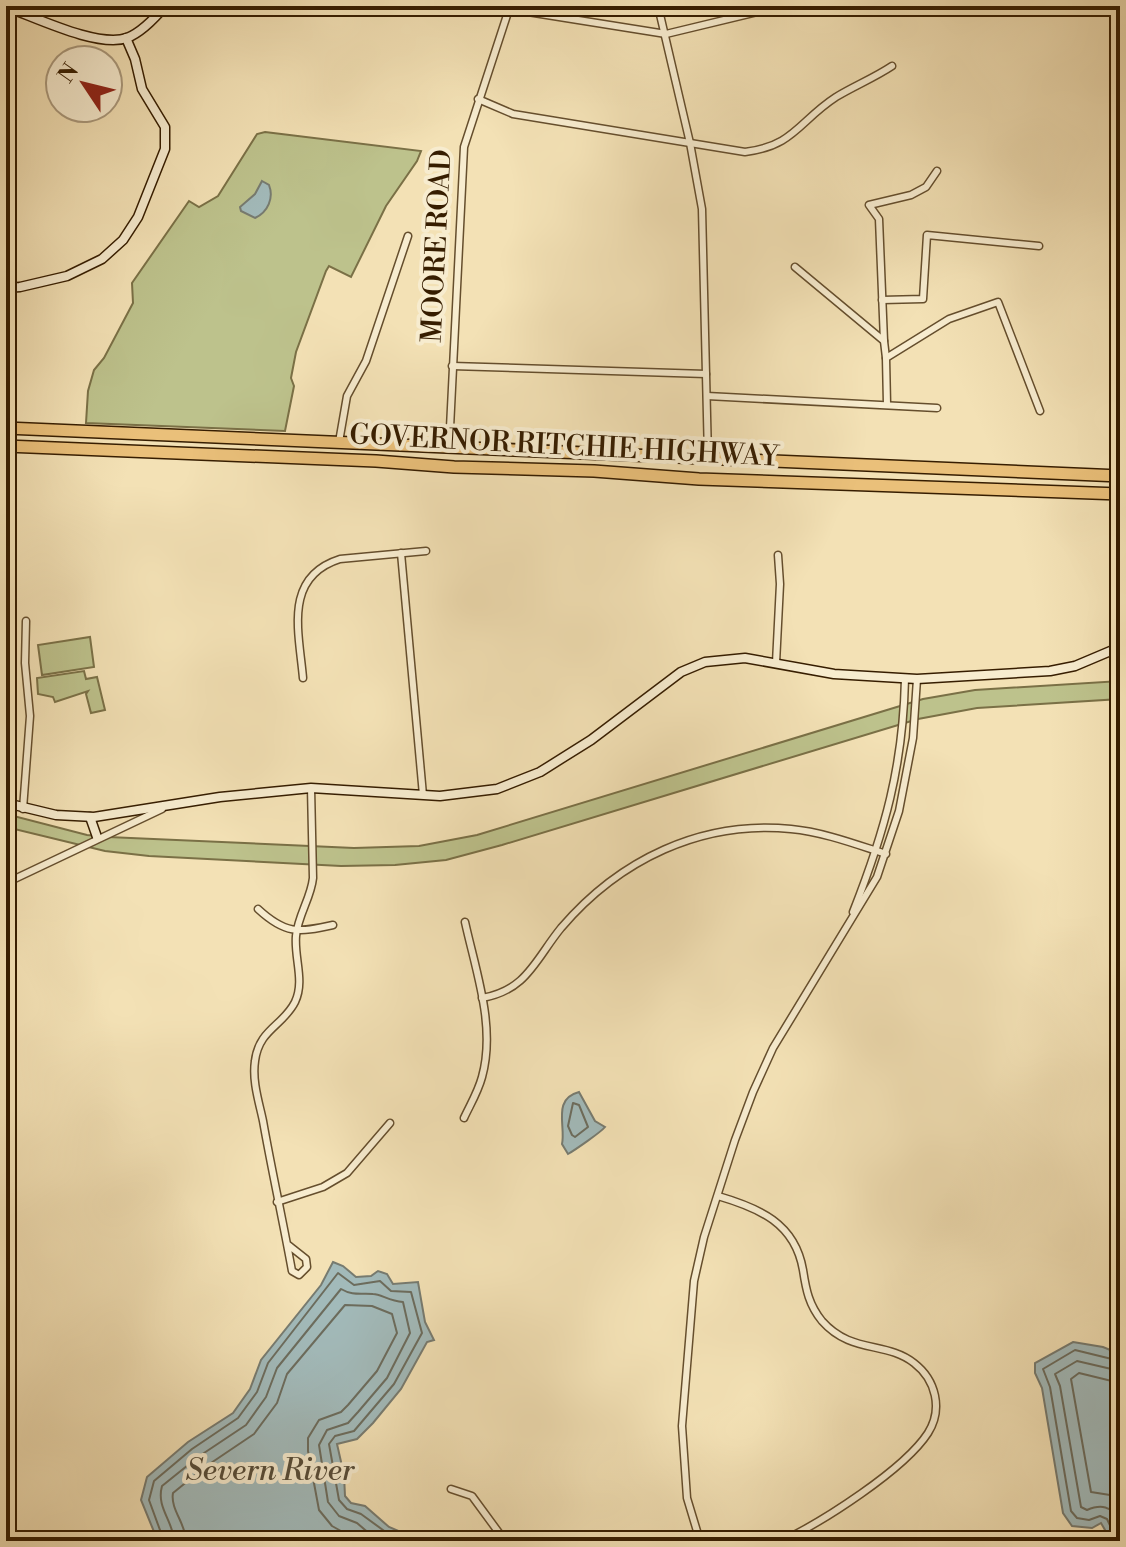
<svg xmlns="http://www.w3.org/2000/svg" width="1126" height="1547" font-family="'Libre Bodoni',serif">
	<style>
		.green { fill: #bdc28c; stroke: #7a7046; stroke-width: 2 }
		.water { fill: #a2baba; stroke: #777b70; stroke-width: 2 }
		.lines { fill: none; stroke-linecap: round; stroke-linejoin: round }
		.shore { stroke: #6c6c5d; stroke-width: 2 }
		.street-casing { stroke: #654e2d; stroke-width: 9 }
		.secondary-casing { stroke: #361d00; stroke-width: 11 }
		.highway-casing { stroke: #361d00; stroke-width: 14 }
		.street { stroke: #f7eccf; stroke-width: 6 }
		.secondary { stroke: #f7eccf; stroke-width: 8 }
		.highway { stroke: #eac07a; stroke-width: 11 }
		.labels { text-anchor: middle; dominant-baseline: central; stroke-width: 8; stroke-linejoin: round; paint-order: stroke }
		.street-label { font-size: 28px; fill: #361d00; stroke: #f7eccf }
		.water-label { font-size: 30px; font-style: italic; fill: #564c38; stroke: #f7eccf }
	</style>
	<rect width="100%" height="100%" fill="#f3e1b5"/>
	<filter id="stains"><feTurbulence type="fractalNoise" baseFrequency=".0025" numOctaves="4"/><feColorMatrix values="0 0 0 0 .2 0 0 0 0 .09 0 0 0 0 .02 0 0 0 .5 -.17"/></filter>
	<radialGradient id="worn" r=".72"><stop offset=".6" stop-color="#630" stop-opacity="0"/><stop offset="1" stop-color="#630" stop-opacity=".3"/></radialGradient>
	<g class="green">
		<path d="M265,132L421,151L417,161L386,206L351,277L329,266L326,271L296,352L291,378L294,386L285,431L86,423L88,391L94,370L104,358L133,303L132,283L189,201L199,207L218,196L257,134Z"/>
		<path d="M90,637L94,667L42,675L38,645Z"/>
		<path d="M84,671L86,679L97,677L105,710L91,713L86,694L88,691L55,702L53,697L38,694L37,678Z"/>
		<path d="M1120,681V699L977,708L918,719L502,845L446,860L395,865L341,866L149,856L105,851L6,827V814L87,835L108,837L354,848L419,846L477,835L923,699L975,690Z"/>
	</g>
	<g class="water">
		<path d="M262,181L269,185C274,198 268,212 255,218L241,211L240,207L255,194Z"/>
		<path d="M579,1092L595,1121L605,1127C601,1132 575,1150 568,1154L562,1144C566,1126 552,1099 579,1092Z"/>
		<path d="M333,1262L343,1266L356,1277L371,1276L378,1271L387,1274L393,1284L418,1282L425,1322L434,1340L427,1342L401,1389L373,1423L357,1439L337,1444L344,1475L345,1496L351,1503L365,1506L389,1527L401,1532L408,1541H161L157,1539L141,1500L147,1477L188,1442L233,1413L250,1389L261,1360L321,1285Z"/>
		<path d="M1073,1342L1103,1347L1120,1354V1541H983C1012,1535 1039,1525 1067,1538C1082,1531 1091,1538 1105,1530L1101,1523L1092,1528L1072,1526L1063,1513L1042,1388L1035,1373V1363Z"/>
	</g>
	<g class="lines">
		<g class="shore">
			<path d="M573,1103L579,1105L588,1127L575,1137L572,1135L568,1126Z"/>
			<path d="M1120,1371L1077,1361L1055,1374L1060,1386L1081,1507L1087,1510C1101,1504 1111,1506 1120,1520"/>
			<path d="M1120,1383L1079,1373L1071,1379L1091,1492L1110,1495L1120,1501"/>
			<path d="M164,1541L149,1500L154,1481L192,1449L238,1418L257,1392L268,1363L338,1273L354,1285L380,1281L391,1291L411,1292L422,1333L394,1384L354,1431L335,1436L329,1444L339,1500L347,1509L361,1514L398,1541"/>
			<path d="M174,1541C173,1520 156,1508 162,1486L198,1457L246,1425L266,1397L277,1368L341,1289C353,1296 360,1293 373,1294C381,1294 389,1301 403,1302L410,1333L387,1378L358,1412L348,1423L327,1430L319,1445L328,1502L339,1516L357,1523L378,1541"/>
			<path d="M186,1541C186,1524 170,1509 173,1493L205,1467L254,1434L277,1403L287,1374L345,1305L372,1306L392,1314L397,1333L377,1371L348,1405L341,1412L319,1420L308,1438V1451L319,1510L332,1526L359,1541"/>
			<path d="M1102,1541L1113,1532L1107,1519L1100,1516L1089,1520L1077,1518L1071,1511L1050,1387L1043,1369L1075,1350L1120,1361"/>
		</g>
		<defs>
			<g id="street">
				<path d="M658,6L690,143L702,209L708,457"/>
				<path d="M509,9L666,34L782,6"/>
				<path d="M1119,55H1120"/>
				<path d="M478,99L513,114L745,152C794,146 799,121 836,97C854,86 874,78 892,66"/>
				<path d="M795,267L884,341L886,358"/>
				<path d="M882,300L923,299L927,235L1039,246"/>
				<path d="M884,341L879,219L869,205L911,195L926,187L937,171"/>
				<path d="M452,366L706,374"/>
				<path d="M707,396L937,408"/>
				<path d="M887,404L886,358L949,319L998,302L1040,411"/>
				<path d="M339,442L347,396L366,361L408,236"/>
				<path d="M449,448L464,147L510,6"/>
				<path d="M401,553L423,795"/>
				<path d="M776,663L780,584L778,555"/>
				<path d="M303,678C299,632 283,577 340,559L426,551"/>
				<path d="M23,809L30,716L25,663L26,621"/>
				<path d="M6,883L162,809"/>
				<path d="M258,909C285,934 298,933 333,925"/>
				<path d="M853,912C885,831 903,766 905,679"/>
				<path d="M482,998C527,990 535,960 561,928C619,860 701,820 791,829C823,832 855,844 886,854"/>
				<path d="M464,1118C470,1105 478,1092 482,1077C496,1027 476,972 465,922"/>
				<path d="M718,1196C759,1208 795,1223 803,1270C806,1290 809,1305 822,1321C851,1354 886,1341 914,1363C936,1380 943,1409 928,1433C904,1470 822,1522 782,1541"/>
				<path d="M277,1202L323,1187L347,1173L390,1123"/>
				<path d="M287,1244L306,1259L307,1267L299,1275L292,1271C283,1221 272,1172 263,1121C259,1102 252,1081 255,1061C259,1029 283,1026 295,1002C305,981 294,958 296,936C298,915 311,898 313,878L311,788"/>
				<path d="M451,1489L472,1496L505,1541"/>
				<path d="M700,1541L687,1498L682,1426L694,1281L704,1237L735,1140L753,1092L773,1048L877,877L899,811L913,738L917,679"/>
			</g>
			<g id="secondary">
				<path d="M6,7C35,17 97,48 127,38C142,32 155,18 165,6"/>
				<path d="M6,288L20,287L67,276L102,259L123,240L138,217L165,149V127L142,89L135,59L126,38"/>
				<path d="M6,803L56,815L94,817L220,797L311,788L440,796L497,789L540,772L591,740L681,672L705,662L745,658L834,674L917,679L1050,671L1075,666L1120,647"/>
				<path d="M90,817L97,837"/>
			</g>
			<g id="highway">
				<path d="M6,428L1120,476"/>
				<path d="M6,446L376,461L454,467L594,471L699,479L1120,494"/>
			</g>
		</defs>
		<use href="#street" class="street-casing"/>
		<use href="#secondary" class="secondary-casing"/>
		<use href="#highway" class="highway-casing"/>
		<use href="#street" class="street"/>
		<use href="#secondary" class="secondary"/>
		<use href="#highway" class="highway"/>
	</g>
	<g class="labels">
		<g class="street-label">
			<text transform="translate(437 246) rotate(-87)">MOORE ROAD</text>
			<text transform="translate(564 446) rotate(3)">GOVERNOR RITCHIE HIGHWAY</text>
		</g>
		<g class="water-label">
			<text x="270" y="1471">Severn River</text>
		</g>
	</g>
	<rect width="1126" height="1547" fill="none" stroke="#f3e1b5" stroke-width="32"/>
	<rect x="8" y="8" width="1110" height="1531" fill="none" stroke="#361d00" stroke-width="4"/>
	<rect x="16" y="16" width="1094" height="1515" fill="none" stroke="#361d00" stroke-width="2"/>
	<g transform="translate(84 84) rotate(305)"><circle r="38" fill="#f7eccf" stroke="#aa997c" stroke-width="2"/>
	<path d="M0-6L14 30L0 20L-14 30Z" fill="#8f2418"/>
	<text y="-12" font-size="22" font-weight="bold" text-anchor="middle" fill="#361d00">N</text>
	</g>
	<rect width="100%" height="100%" filter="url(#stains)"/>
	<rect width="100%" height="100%" fill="url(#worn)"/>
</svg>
